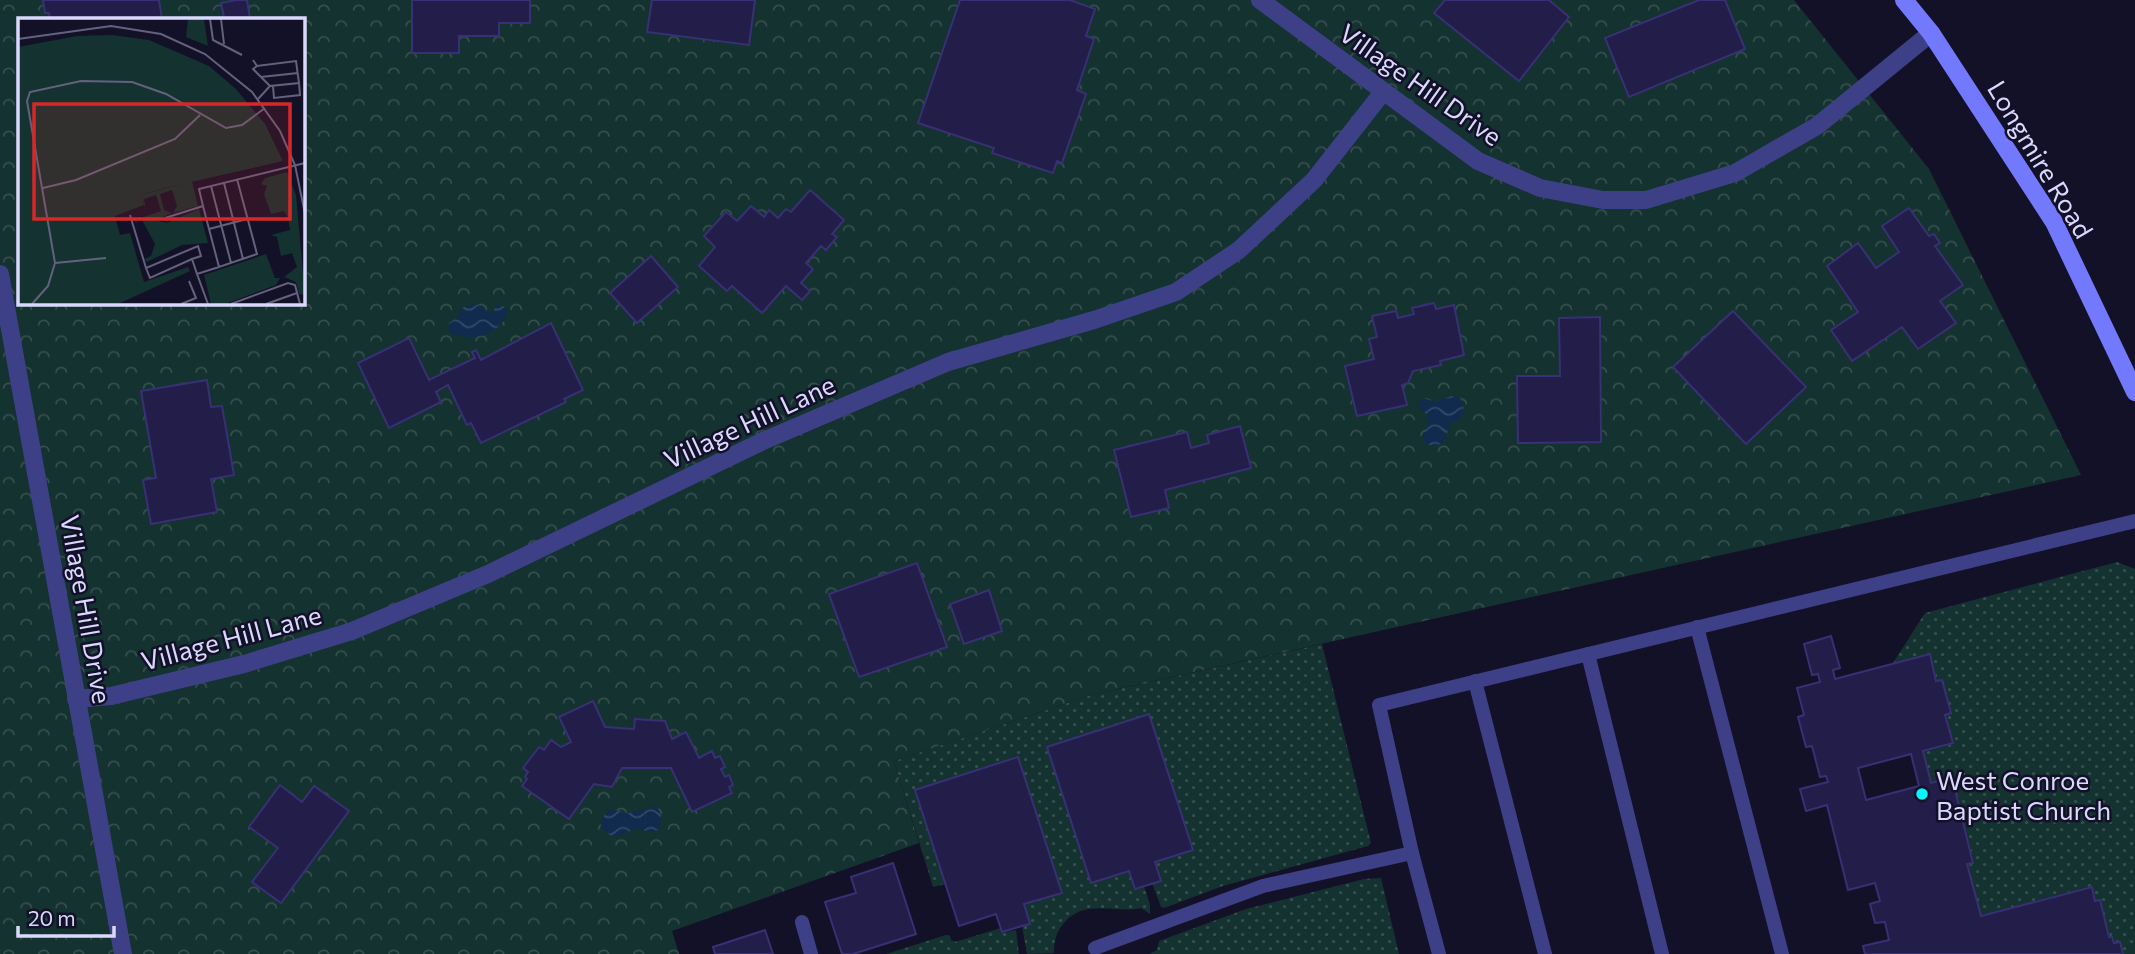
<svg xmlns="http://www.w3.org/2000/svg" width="2135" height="954" font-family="Commissioner,sans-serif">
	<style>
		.grass { fill: url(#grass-dots) }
		.forest { fill: url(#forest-crowns); fill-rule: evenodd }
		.water { fill: url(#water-waves) }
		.building { fill: #221d49; stroke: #383074; stroke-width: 2; fill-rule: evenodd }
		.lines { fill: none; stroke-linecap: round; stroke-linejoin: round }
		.lane { stroke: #3d4086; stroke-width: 14 }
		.street { stroke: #3d4086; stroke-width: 18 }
		.secondary { stroke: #7279fc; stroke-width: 18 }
		.poi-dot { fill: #09f4fa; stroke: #131128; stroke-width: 2.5 }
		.labels { text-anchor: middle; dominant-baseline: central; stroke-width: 5; stroke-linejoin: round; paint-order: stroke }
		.street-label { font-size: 26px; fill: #dad8fe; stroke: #131128 }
		.poi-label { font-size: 26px; fill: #dad8fe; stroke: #131128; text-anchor: start }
		.inset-road { fill: none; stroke: #63617e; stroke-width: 2 }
		.view { fill: #d62828; fill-opacity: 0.15; stroke: #d62828; stroke-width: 3.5 }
		.inset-edge { fill: none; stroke: #dad8fe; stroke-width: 3.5 }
	</style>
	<defs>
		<pattern id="grass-dots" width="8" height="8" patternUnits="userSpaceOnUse" patternTransform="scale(1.75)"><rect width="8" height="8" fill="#14322f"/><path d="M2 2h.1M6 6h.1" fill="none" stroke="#364f4e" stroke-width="1.8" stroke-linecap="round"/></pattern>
		<pattern id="forest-crowns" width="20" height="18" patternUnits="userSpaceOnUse" patternTransform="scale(1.75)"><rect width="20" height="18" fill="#14322f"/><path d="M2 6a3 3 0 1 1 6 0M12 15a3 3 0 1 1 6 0" fill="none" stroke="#364f4e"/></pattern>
		<pattern id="water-waves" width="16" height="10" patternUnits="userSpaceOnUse" patternTransform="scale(1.75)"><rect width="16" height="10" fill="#102b4d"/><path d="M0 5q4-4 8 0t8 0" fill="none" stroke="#324968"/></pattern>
	</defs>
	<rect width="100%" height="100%" fill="#131128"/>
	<g class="grass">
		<path d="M2117,562L2135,569V954H2123L2120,942L2114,943L2112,936L2110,937L2100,900H2096L2092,886L1981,915L1968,865L1974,863L1953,777L1931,782L1924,752L1953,744L1946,715L1951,713L1942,680L1937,681L1930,654L1893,663L1925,613Z"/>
		<path d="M1322,644L1371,843L1368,846L1223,886L1164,908L1161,907L1152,883L1161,881L1155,862L1193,849L1149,714L1047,748L1091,883L1129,871L1135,889L1144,886L1150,905V914L1141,908C1114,914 1085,898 1064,923C1056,932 1054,941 1054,953L1027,954L1022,926L1029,924L1024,904L1062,892L1018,757L916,790L945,884L933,887L894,761L1091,695Z"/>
		<path d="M1381,878L1399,954H1149L1157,950L1159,941L1246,909L1364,879Z"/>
		<path d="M1001,928L1002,933L1016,930L1019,954H886L946,935L950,936L951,940L955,942Z"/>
	</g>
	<path class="forest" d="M0,0H1794L1929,169L2081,475L1091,695L894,761L919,843L672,931L679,954H0ZM19,19H303V303H19Z"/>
	<g class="water">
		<path d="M472,304L481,306L487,312H493L497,304L505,307L508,311C501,336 470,343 449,332V323L458,317L462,308Z"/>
		<path d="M1451,396L1460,398L1465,411L1460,418L1451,423L1443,443C1434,447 1425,447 1423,436L1428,425V416L1420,408L1419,402L1423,398L1436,402Z"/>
		<path d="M657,806L661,815L660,828L654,832L635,829L615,837L606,833L601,826L602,818L610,809L628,813Z"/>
	</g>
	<g class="building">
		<path d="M43,0H159L162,19H50L49,13H45Z"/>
		<path d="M236,0H247L250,19L261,17V19H214L224,17L221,3Z"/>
		<path d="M412,0H530V23H499V36H459V53H412Z"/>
		<path d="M652,0H755L749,45L647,32Z"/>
		<path d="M960,0H1070L1095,9L1086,36L1094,39L1077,90L1086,94L1062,163L1057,161L1053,173L992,153L994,148L918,123Z"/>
		<path d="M1445,0H1549L1569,17L1519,81L1434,13Z"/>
		<path d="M1699,0H1725L1745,49L1629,97L1605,38Z"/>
		<path d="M810,190L844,220L832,234L837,237L826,250L821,246L806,263L813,269L801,283L810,291L802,300L786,286L762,313L732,286L727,291L699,266L715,247L704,236L726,212L737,221L751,206L764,217L769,210L778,218L786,209L791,212Z"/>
		<path d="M1909,208L1929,236L1934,234L1940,243L1935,246L1963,285L1940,301L1956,323L1918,349L1902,327L1852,361L1831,330L1858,312L1827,266L1858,243L1876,268L1899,252L1882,226Z"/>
		<path d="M651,256L678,287L637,323L610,293Z"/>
		<path d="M1434,303L1436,309L1454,305L1464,355L1440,361L1441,365L1413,371L1408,383L1402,385L1407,405L1357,416L1345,366L1374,359L1369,339L1377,337L1372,316L1396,311L1398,318L1414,314L1412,308Z"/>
		<path d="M1733,311L1806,387L1746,444L1673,367Z"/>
		<path d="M1600,317L1601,442L1518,443L1517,376H1560L1559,318Z"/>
		<path d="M551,323L583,390L564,399L566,402L481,443L471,423L467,425L448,385L436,392L441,402L389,428L358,363L409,338L429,380L475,358L472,352L476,350L481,360Z"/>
		<path d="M207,380L211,407L222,406L234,475L211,479L217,512L151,524L143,480L156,478L141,391Z"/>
		<path d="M1240,426L1251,468L1165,490L1169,508L1131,517L1114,450L1187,432L1191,448L1209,443L1207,435Z"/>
		<path d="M917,563L947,647L859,677L829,594Z"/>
		<path d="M989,590L1002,631L964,644L950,604Z"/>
		<path d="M1831,636L1840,668L1833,670L1835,679L1930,654L1936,681L1942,680L1951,713L1945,715L1953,743L1923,751L1931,783L1952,777L1973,863L1967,864L1981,916L2092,887L2095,901L2100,900L2109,937H2112L2114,943L2120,942L2123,954H1865L1863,946L1889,940L1885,922L1875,923L1870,904L1880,901L1875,883L1848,890L1827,805L1806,811L1800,789L1828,782L1826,776L1820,777L1812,746L1806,747L1798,717L1804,715L1797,688L1820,682L1818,674L1812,675L1804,644ZM1911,754L1919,786L1866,800L1858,768Z"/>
		<path d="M593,701L605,727L634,729L635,719L665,721L672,739L686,732L699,758L712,751L715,758L720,756L725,767L721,769L725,777L729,775L733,785L729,787L732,793L692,812L671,768H622L612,787L594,784L569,819L522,786L527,779L525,777L528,772L523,768L539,747L544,750L551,740L561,747L571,742L559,717Z"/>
		<path d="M1149,714L1193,850L1155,862L1161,881L1135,889L1129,871L1091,883L1047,747Z"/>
		<path d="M1018,757L1062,893L1024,904L1030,924L1022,926L1002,932L996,914L959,926L915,790Z"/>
		<path d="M280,785L302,802L314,786L349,811L281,903L252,882L278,848L249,827Z"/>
		<path d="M893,863L916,934L853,954H842L825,902L856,893L851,877Z"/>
		<path d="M765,930L773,954H715L713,947Z"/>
	</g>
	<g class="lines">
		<g class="lane">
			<path d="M1697,627L1782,954"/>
			<path d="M1588,654L1662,954"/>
			<path d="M1475,681L1545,954"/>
			<path d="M1412,853L1439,954"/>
			<path d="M802,922L811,954"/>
			<path d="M1095,948L1263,886L1412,853L1379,705L2135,521"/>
		</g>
		<g class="street">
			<path d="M1260,0L1478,161L1540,188L1603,200H1646L1735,173L1817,126L1931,33"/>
			<path d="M0,274L123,954"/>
			<path d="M76,699L111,696L244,664L352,631L488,574L763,441L948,362L1094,320L1176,292L1239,250L1314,180L1383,92"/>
		</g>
		<path class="secondary" d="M1904,0L1931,33L2054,222L2135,392"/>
	</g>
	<circle class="poi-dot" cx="1922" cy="794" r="7"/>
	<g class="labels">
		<g class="street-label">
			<text transform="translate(1421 84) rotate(35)">Village Hill Drive</text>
			<text transform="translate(2041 159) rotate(59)">Longmire Road</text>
			<text transform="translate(749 421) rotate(-25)">Village Hill Lane</text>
			<text transform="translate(87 609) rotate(80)">Village Hill Drive</text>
			<text transform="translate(231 637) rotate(-15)">Village Hill Lane</text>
		</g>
		<g class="poi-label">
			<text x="1936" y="779">West Conroe<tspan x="1936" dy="30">Baptist Church</tspan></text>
		</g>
	</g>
	<g transform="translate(18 18)">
		<rect width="287" height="287" fill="#131128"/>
		<path d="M269,154L278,177L287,277L281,276L278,264L266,259L279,249L274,235L263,238L259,219L253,217L272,212L270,200L266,193L253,196L246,176L249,168L243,166L247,160ZM174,163L180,188L155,195L159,188L154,172L142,176L146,192L154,195L138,202L148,205L181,191L190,225L164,227L129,244L126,241L133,238L137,226L124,202L118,204L119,210L117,202L143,193L138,177L126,181L128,193L123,177ZM248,236L257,260H262L258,267L207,286H193L186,257Z" fill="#14322f"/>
		<path d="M170,1H186L190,28L168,19ZM94,17L131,22L191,48L218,71L247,106L265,143L147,170L123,177L126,187L97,198L102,217L112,215L126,264L170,249L172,253L100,286H1L0,29L59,18Z" fill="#14322f"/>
		<path class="inset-road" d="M192,1L195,22L224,37M203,1L206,26M0,21L93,8L143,16L187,36L234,74L262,113L277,147L287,196M235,42L239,48L278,43L281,65L252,68L240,81M239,48L235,51L252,68M243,59L280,55M255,68L256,80L282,77L281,65M206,165L225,241M193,168L213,245M25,170L58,162L157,121L182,97M185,188L201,249L239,236L219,161M112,197L128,250M147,200L185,188L181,171L287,145M191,211L229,201M174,241L132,260L128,250L180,228L183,238L174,241L179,256L201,249M37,245L88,240M179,256L190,286M14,286L30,268L37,245L9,83L12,74L63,63L114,64L148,76L208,110L224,107L247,90M163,286L178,280L171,263M213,286L270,265L277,267L282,286M248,286L279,275"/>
		<path class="view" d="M16,86H272V201H16Z"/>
		<rect width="287" height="287" class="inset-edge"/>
	</g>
	<path d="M18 926v10h96v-10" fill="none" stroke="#dad8fe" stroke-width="3.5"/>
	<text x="28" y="926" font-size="21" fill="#dad8fe" stroke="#131128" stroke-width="5" paint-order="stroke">20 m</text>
</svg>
